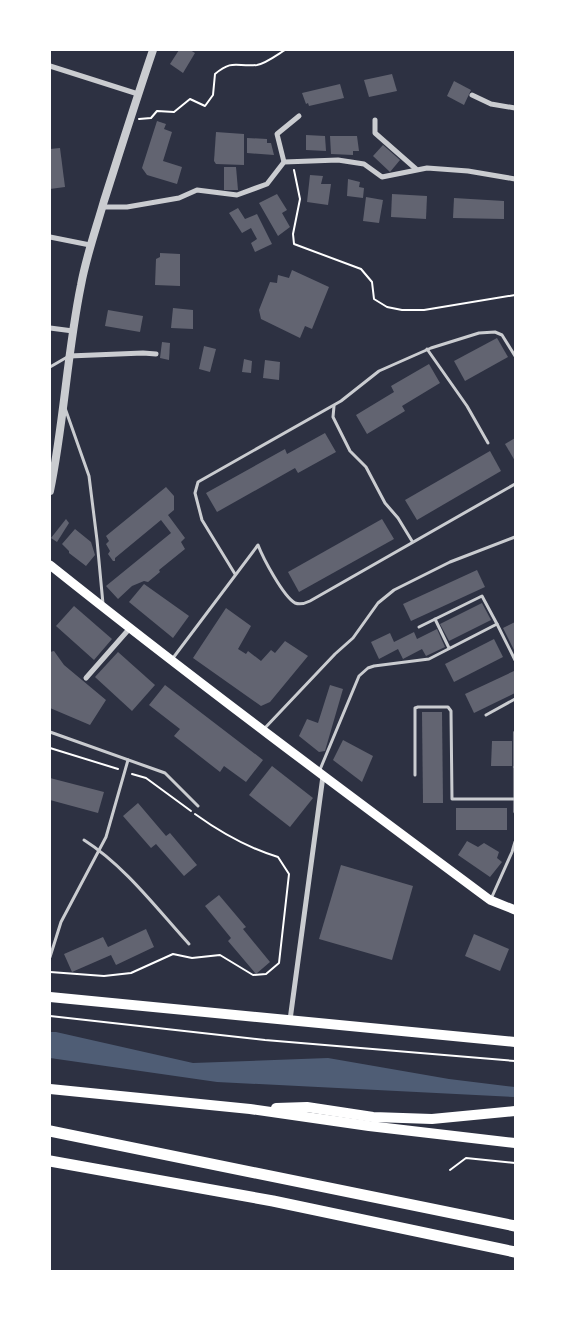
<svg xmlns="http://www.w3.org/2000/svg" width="565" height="1321" font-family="'Open Sans',sans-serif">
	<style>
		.water { fill: #4f5d75 }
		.building { fill: #626471 }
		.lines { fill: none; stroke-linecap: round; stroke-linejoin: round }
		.path { stroke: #fff; stroke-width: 2 }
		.service { stroke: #caccd0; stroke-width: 3 }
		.minor { stroke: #caccd0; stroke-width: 5 }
		.tertiary { stroke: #caccd0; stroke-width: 8 }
		.secondary { stroke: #fff; stroke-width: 9 }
		.trunk { stroke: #fff; stroke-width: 10 }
		.motorway { stroke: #fff; stroke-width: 11 }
	</style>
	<rect width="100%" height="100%" fill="#2d3142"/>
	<path class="water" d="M50,1032H56L193,1063L328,1058L449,1079L515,1087V1097L217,1082L50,1058Z"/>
	<g class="building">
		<path d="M179,50H190L195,53L183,73L170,64Z"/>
		<path d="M392,74L397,91L369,97L364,80Z"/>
		<path d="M454,81L471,90L464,105L447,96Z"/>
		<path d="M340,84L344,98L309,106L308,103L306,104L302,93Z"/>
		<path d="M157,121L166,124L164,129L172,132L163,161L182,167L177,184L147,175L142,168Z"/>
		<path d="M216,132L244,134V165L216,164L214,161Z"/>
		<path d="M306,135L325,136L326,151L306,150Z"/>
		<path d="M330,136H357L359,151H353V155L331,154Z"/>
		<path d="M247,138L267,139V143H271L274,155L247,153Z"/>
		<path d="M383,145L400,160L390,172L373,156Z"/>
		<path d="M60,148L65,187L50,189V149Z"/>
		<path d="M224,167H236L238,190H224Z"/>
		<path d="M310,175L323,176L321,184H331L328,205L307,202Z"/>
		<path d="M348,179L360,182L359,187L364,188L363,198L347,196Z"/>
		<path d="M277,194L287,210L282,213L290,227L278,236L259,203Z"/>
		<path d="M392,194L427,196L426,219L391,217Z"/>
		<path d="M366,197L383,200L379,223L363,221Z"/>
		<path d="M454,198L504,201V219L453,218Z"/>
		<path d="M238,208L245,219L257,214L272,244L255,252L251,243L257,239L251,228L242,233L229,213Z"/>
		<path d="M160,253L180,254V286L155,285L156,259L160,257Z"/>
		<path d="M292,270L329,287L312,329L305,326L300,338L261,319L259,310L270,282L277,283L278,275L289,278Z"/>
		<path d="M173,308L193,310V329L171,328Z"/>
		<path d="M108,310L143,316L140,332L105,326Z"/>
		<path d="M497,338L508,357L465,381L454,361Z"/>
		<path d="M162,342L170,343L169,360L160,358Z"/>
		<path d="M204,346L216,349L210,372L199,369Z"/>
		<path d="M244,359L252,361L251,373L242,372Z"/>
		<path d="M265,360L280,362L279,380L263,378Z"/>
		<path d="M429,364L440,383L402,406L405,411L367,434L356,415L394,392L391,386Z"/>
		<path d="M325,433L336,452L298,473L295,468L217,512L206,493L285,449L287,454Z"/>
		<path d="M515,438V461L505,444Z"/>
		<path d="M490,451L501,471L417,520L405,500Z"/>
		<path d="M166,487L174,496V510L168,515L185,538L181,542L185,549L159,570L160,572L148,582L144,581L132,586L118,599L106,586L171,533L161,520L115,558V561H113L108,554L110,551L106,544L109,541L106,536Z"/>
		<path d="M66,519L69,523L57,542L51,538Z"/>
		<path d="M382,519L394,539L299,592L288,572Z"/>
		<path d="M75,529L91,542L95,555L86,566L69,553V551L62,544Z"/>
		<path d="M477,570L485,587L411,621L403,604Z"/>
		<path d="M144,584L189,616L173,638L129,602Z"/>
		<path d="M482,603L491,620L449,641L440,624Z"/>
		<path d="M74,606L112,639L94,660L56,626Z"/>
		<path d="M226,608L251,626L238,649L246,654L248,651L261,661L271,650L275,653L285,641L308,656L270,702L261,706L193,658Z"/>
		<path d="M515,622V652L503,628Z"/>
		<path d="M437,629L445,647L426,656L422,649L403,659L398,649L379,659L371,642L390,633L394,642L414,632L417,639Z"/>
		<path d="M494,639L503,657L454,682L445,664Z"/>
		<path d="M54,651L64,665L106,700L90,725L50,708V652Z"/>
		<path d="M118,652L155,685L132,711L95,677Z"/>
		<path d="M514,671L515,693L474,713L465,694Z"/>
		<path d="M165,685L263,760L246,782L224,766L220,772L174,736L180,729L149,705Z"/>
		<path d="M330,685L343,689L325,751L319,752L299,736L307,719L318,723Z"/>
		<path d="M422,712H442L443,803H423Z"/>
		<path d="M343,740L373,756L362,782L333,760Z"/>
		<path d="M492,741H512V766H491Z"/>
		<path d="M272,766L313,798L290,827L249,795Z"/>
		<path d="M50,778L104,792L98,813L50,800Z"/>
		<path d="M138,803L166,836L170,833L197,865L184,876L156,844L151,848L123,816Z"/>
		<rect x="456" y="808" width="51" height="22"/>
		<path d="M467,841L478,847L484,843L499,852L497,858L502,862L490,877L458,855Z"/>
		<path d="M341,865L413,886L392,960L319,939Z"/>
		<path d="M219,895L246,927L243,929L270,962L256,974L228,941L231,938L205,906Z"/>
		<path d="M146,929L154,947L116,965L111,955L72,972L64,954L103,937L108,947Z"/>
		<path d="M474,934L509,949L500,971L465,956Z"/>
	</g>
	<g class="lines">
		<g class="path">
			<path d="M139,119L151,118L157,111L174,112L190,99L205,106L213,95L215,74C233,59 236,67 257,65C265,64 277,55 285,50"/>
			<path d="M294,170L300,199L293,234L294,244L361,269L372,282L374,299L387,307L402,310H424L515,295"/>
			<path d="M50,748L118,769"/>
			<path d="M132,774L146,778L191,811"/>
			<path d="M50,972L104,976L131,973L173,954L192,958L220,955L253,975L266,974L279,963L289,874L278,857C248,848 220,832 195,814"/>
			<path d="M50,1016L265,1040L515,1061"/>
			<path d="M450,1170L466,1158L515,1163"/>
		</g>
		<g class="service">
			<path d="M427,349L467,406L488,443"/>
			<path d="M50,367L69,356"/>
			<path d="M334,406L333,417L350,451L366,467L385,503L398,518L412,541"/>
			<path d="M65,408L89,476L97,540L103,604"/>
			<path d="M235,574L202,520L195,493L198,482L341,401L379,371L431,348L479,333L495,332L502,335L515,356"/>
			<path d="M435,619L449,648"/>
			<path d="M419,627L482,596L497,624"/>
			<path d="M173,658L258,545C263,558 283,596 295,603C300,605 306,603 310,601L515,484"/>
			<path d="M486,715L515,699"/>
			<path d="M263,730L335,654L353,638L378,603L394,590L450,562L515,537"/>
			<path d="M50,732L165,773L198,806"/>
			<path d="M515,767V812"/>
			<path d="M515,767V732"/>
			<path d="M319,772L359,676L368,668L374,666L429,659L497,624L515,660"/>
			<path d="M415,775V708L418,707H448L451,711L452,799H515"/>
			<path d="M84,840C125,866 157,909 189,944"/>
			<path d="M491,899L512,852L515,842"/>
			<path d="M50,957L61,922L106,837L128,760"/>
		</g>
		<g class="minor">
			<path d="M50,66L138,94"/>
			<path d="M472,95L491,104L515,108"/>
			<path d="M375,120V133L416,169"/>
			<path d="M284,162L277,134L299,116"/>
			<path d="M102,207H127L179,198L197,190L237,195L267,184L284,162L338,160L364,164L382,177L427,168L468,171L515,179"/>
			<path d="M50,237L90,245"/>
			<path d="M50,328L73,331"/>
			<path d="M69,356L143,353L156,354"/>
			<path d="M86,678L130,628"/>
			<path d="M290,1020L323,776"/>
		</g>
		<path class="tertiary" d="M50,491C64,423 67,353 81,285C86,257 96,229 104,201C120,151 136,100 153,50"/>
		<path class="secondary" d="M50,565C194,680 342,790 490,900L515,910"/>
		<g class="trunk">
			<path d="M50,997L515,1042"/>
			<path d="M50,1089L250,1109L369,1126L515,1143"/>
			<path d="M276,1108L307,1107L373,1117L432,1119L515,1111"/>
		</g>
		<g class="motorway">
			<path d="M50,1131L515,1226"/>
			<path d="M50,1161L273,1201L515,1252"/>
		</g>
	</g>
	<rect width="565" height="1321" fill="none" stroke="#ffffff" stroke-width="102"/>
</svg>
